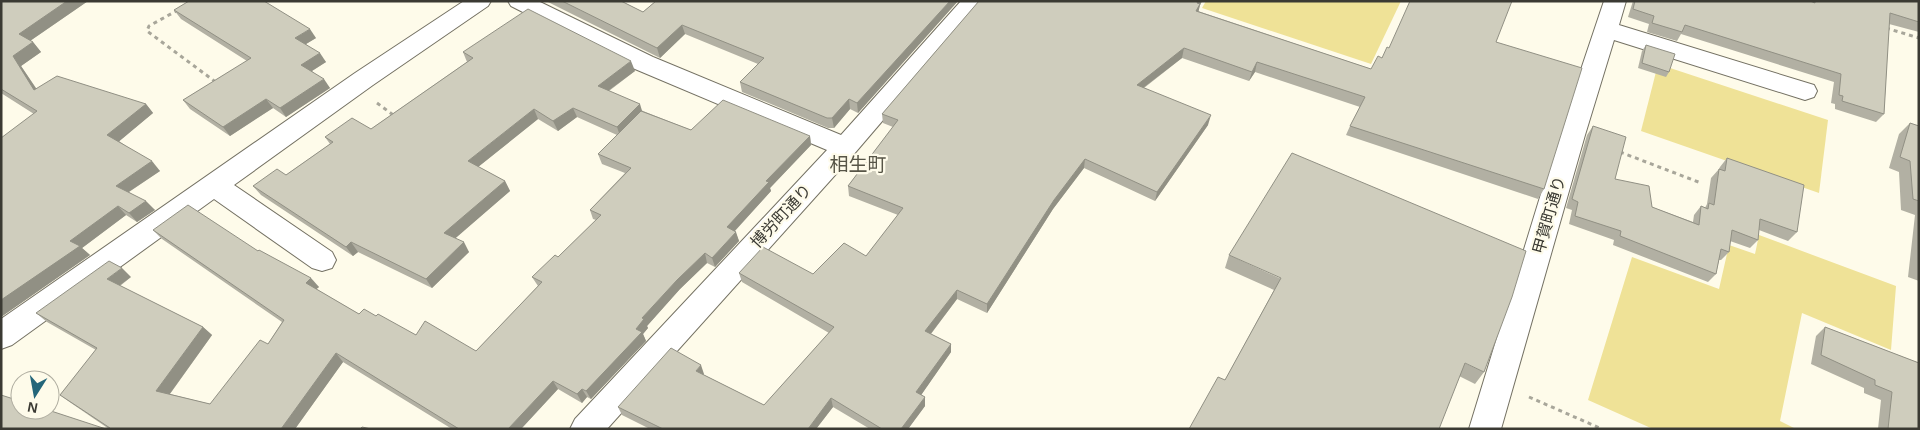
<svg xmlns="http://www.w3.org/2000/svg" width="1920" height="430" font-family="Helvetica,'Noto Sans JP',sans-serif">
	<style>
		.green { fill: #efe297 }
		.lines { fill: none; stroke-linecap: round; stroke-linejoin: round }
		.minor-casing { stroke: #747163; stroke-width: 2 }
		.path { stroke: #a8a69a; stroke-width: 3; stroke-dasharray: 4 4; stroke-linecap: butt }
		.minor { fill: #fff; fill-rule: evenodd }
		.wall { fill: #b2b0a3 }
		.shaded-wall { fill: #919084 }
		.building { fill: #cfcdbd; stroke: #919084 }
		.labels { text-anchor: middle; dominant-baseline: central; stroke-width: 4.5; stroke-linejoin: round; paint-order: stroke }
		.street-label { font-size: 16px; fill: #3b3a33; stroke: #fefbea }
		.quarter-label { font-size: 19px; fill: #575547; stroke: #fefbea }
	</style>
	<rect width="100%" height="100%" fill="#fefbea"/>
	<g class="green">
		<path d="M1206,1H1401L1371,64L1202,8Z"/>
		<path d="M1658,64L1828,120L1819,193L1641,131Z"/>
		<path d="M1759,235L1896,286L1891,350L1802,313L1780,421L1796,429H1653L1588,400L1632,257L1719,289L1729,245L1755,254Z"/>
	</g>
	<g class="lines">
		<defs>
			<g id="minor">
				<path d="M464,1H491L488,6L373,85L234,185L332,252L336,260L332,268L322,271L312,268L214,199L12,345L1,349V319L355,73Z"/>
				<path d="M508,1H538L653,57L841,135L961,1H985L854,154L607,429H570L575,419L827,150L635,69L511,6Z"/>
				<path d="M1604,1H1626L1619,25L1814,85L1817,91L1814,97L1805,100L1614,40L1585,135L1501,429H1469L1559,135Z"/>
			</g>
		</defs>
		<use href="#minor" class="minor-casing"/>
		<g class="path">
			<path d="M178,10L149,26L147,31L217,83"/>
			<path d="M1886,28L1919,38"/>
			<path d="M377,103L396,117"/>
			<path d="M1620,152L1701,183"/>
			<path d="M1529,397L1602,429"/>
		</g>
		<use href="#minor" class="minor"/>
	</g>
	<g class="wall">
		<path d="M1,1H88L30,41L33,42L41,52L21,66L36,88L146,104L153,113L119,141L160,171L129,192L155,210L137,222L126,215L82,248L90,255L1,317L34,114L1,93Z"/>
		<path d="M546,1H621L643,12L656,1H958L858,113L850,109L834,128H828L742,92L740,82L758,64L685,34L660,58Z"/>
		<path d="M979,1H1202L1200,5L1198,11L1371,69L1382,58L1389,48L1496,42L1544,189L1538,199L1346,135L1350,126L1360,107L1255,72L1249,81L1182,58L1144,88L1208,125L1155,201L1084,168L1053,209L987,313L957,299L931,334L951,344V352L921,395L925,406L908,429H870L833,407L816,429H650L622,415L618,407L704,374V375L764,405L829,333L742,282L739,273L813,274L866,256L898,215L849,196L848,186L893,127L883,123L882,114Z"/>
		<path d="M1633,1H1919V32L1889,24L1884,114L1876,122L1835,109V104L1831,103L1834,82L1681,34L1677,41L1647,32L1649,24L1628,17Z"/>
		<path d="M174,10L316,38L306,44L326,62L312,71L330,88L286,117L273,108L230,136L190,109L183,100L247,61L181,19Z"/>
		<path d="M1646,45L1669,72L1666,77L1638,68L1642,51Z"/>
		<path d="M463,52L635,71L609,91L643,111L691,130L810,136L811,145L770,188L771,191L735,231L739,241L715,267L707,263L680,289L647,326L648,328L643,334L646,341L591,399L587,397L582,403L558,389L521,429H452L343,362L295,429H109L71,403L60,395L96,350L47,322L36,313L131,277L120,286L203,327L212,335L170,394L210,404L268,344L282,322L162,239L153,230L258,251L319,287L316,289L359,314L376,316L416,335L476,351L538,286L532,277L558,257L596,220L593,219L590,210L625,173L602,164L598,154L617,135L577,117L558,131L538,119L478,167L505,181L510,191L455,238L469,252L432,288L358,252L353,256L261,195L253,186L286,175L330,144L325,137L371,129L467,62Z"/>
		<path d="M1910,123L1919,126V281L1908,277L1915,215L1901,210L1899,172L1889,168L1899,134Z"/>
		<path d="M1593,126L1615,179L1652,207L1693,222L1694,215L1701,206L1705,208L1707,204L1711,178L1719,169L1720,167L1727,158L1797,232L1788,241L1759,230L1758,240L1750,248L1730,241L1729,252L1721,260H1719L1716,274L1708,282L1613,245L1614,240L1569,224L1572,210L1566,208L1587,135Z"/>
		<path d="M1229,255L1484,372L1475,384L1459,376L1225,380L1274,290L1225,268Z"/>
		<path d="M1825,327L1919,363V429H1878L1881,400L1864,393V388L1811,364L1816,336Z"/>
	</g>
	<g class="shaded-wall">
		<path d="M67,1H88L27,43L19,34Z"/>
		<path d="M950,1H958L858,113L857,103Z"/>
		<path d="M1198,1H1202L1200,5L1198,14L1194,20L1197,3Z"/>
		<path d="M682,25L685,34L660,58L657,48Z"/>
		<path d="M310,29L316,38L301,47L295,38Z"/>
		<path d="M33,42L41,52L21,66L43,99L34,90L13,56Z"/>
		<path d="M1184,48L1182,58L1135,94L1137,85Z"/>
		<path d="M320,53L326,62L307,74L301,65Z"/>
		<path d="M631,61L635,71L601,96L598,86Z"/>
		<path d="M1257,62L1255,72L1249,81L1252,72Z"/>
		<path d="M324,79L330,88L286,117L280,108Z"/>
		<path d="M266,99L273,108L230,136L223,127Z"/>
		<path d="M849,99L850,109L834,128L832,118Z"/>
		<path d="M146,104L153,113L116,144L107,135Z"/>
		<path d="M640,104L643,114L620,136L617,127Z"/>
		<path d="M573,108L577,117L558,131L553,121Z"/>
		<path d="M534,109L538,119L473,171L468,161Z"/>
		<path d="M1211,115L1208,125L1155,201L1157,192Z"/>
		<path d="M810,136L811,145L770,188L771,191L730,236L727,227L766,181Z"/>
		<path d="M1085,159L1084,168L1053,209L987,313V304L1054,200Z"/>
		<path d="M152,161L160,171L124,195L116,186Z"/>
		<path d="M505,181L510,191L450,243L444,233Z"/>
		<path d="M146,201L155,210L137,222L129,213Z"/>
		<path d="M118,206L126,215L82,248L90,255L1,317V300L70,241Z"/>
		<path d="M736,232L739,241L715,267L712,258Z"/>
		<path d="M351,242L358,252L353,256L346,247Z"/>
		<path d="M464,242L469,252L432,288L426,279Z"/>
		<path d="M705,253L707,263L680,289L647,326L648,328L643,334L646,341L591,399L586,391L636,329L642,318L677,280Z"/>
		<path d="M122,268L131,277L116,288L107,279Z"/>
		<path d="M311,278L319,287L313,292L306,283Z"/>
		<path d="M957,290V299L926,340L925,331Z"/>
		<path d="M203,327L212,335L166,399L156,391Z"/>
		<path d="M951,344V352L917,401L916,392Z"/>
		<path d="M336,353L343,362L295,429H281Z"/>
		<path d="M701,365L704,374L699,380L696,371Z"/>
		<path d="M553,381L558,389L521,429H508Z"/>
		<path d="M582,389L587,397L582,403L577,394Z"/>
		<path d="M925,397V406L908,429H901Z"/>
		<path d="M831,398L833,407L816,429H808Z"/>
	</g>
	<g class="building">
		<path d="M1,1H67L19,34L33,42L13,56L34,90L57,76L146,104L107,135L152,161L116,186L146,201L129,213L118,206L70,241L80,246L1,300V138L37,111L1,89Z"/>
		<path d="M189,1H264L310,29L295,38L320,53L301,65L324,79L280,108L266,99L223,127L183,100L251,58L174,10Z"/>
		<path d="M562,1H621L643,12L656,1H950L857,103L849,99L832,118H827L740,82L764,58L682,25L657,48Z"/>
		<path d="M979,1H1198L1197,3L1200,4L1196,11L1371,69L1378,56L1382,58L1387,47L1389,48L1410,1H1512L1496,42L1582,68L1544,189L1350,126L1365,97L1257,62L1252,72L1184,48L1137,85L1211,115L1157,192L1085,159L1054,200L987,304L957,290L925,331L951,344L916,392L925,397L901,429H882L831,398L808,429H663L618,407L671,348L701,365L696,371L764,405L834,327L739,273L763,247L813,274L844,243L866,256L903,208L848,186L898,120L882,114Z"/>
		<path d="M1635,1H1810L1815,3V1H1919V22L1890,13L1884,114L1842,101L1843,96L1839,95L1841,74L1685,25L1682,32L1652,23L1654,16L1633,9Z"/>
		<path d="M528,9L631,61L598,86L640,104L617,127L573,108L553,121L534,109L468,161L505,181L444,233L464,242L426,279L351,242L346,247L253,186L277,169L286,175L333,142L325,137L352,118L371,129L473,58L463,52Z"/>
		<path d="M1646,45L1675,54L1669,72L1642,63Z"/>
		<path d="M723,100L810,136L766,181L769,182L727,227L736,232L712,258L705,253L677,280L642,318L644,319L636,329L642,332L586,391L582,389L577,394L553,381L508,429H459L336,353L281,429H109L110,428L60,395L97,348L36,313L109,261L122,268L107,279L203,327L156,391L210,404L260,340L268,344L284,320L153,230L188,205L258,251L259,250L311,278L306,283L359,314L364,309L376,316L378,314L416,335L425,321L476,351L542,282L532,277L555,255L558,257L601,215L590,210L631,168L598,154L641,111L691,130Z"/>
		<path d="M1910,123L1919,126V201L1913,199L1910,161L1900,157Z"/>
		<path d="M1593,126L1626,137L1615,179L1649,186L1652,207L1699,225L1701,206L1708,209L1709,203L1714,205L1719,169L1725,171L1727,158L1804,185L1797,232L1760,219L1758,240L1732,230L1729,252L1721,249L1716,274L1620,236L1621,231L1575,216L1578,202L1572,199Z"/>
		<path d="M1292,153L1526,251L1512,297L1484,372L1465,363L1439,429H1189L1218,377L1225,380L1281,278L1229,255Z"/>
		<path d="M1825,327L1919,363V429H1888L1892,392L1875,385V380L1821,355Z"/>
		<path d="M1,395L20,401V410H48L106,429H1Z"/>
		<path d="M362,427L371,429H360Z"/>
	</g>
	<g class="labels">
		<g class="street-label">
			<text transform="translate(1549 215) rotate(-74)">甲賀町通り</text>
			<text transform="translate(781 216) rotate(-47)">博労町通り</text>
		</g>
		<g class="quarter-label">
			<text x="858" y="164">相生町</text>
		</g>
	</g>
	<rect width="1920" height="430" fill="none" stroke="#3b3a33" stroke-width="5"/>
	<g transform="translate(35 395) rotate(191)"><circle r="24" fill="#fefbea" stroke="#b0aea1"/>
	<path d="M0-4L9 19L0 12L-9 19Z" fill="#24667a"/>
	<text y="-8" font-size="14" font-weight="bold" text-anchor="middle" fill="#3b3a33">N</text>
	</g>
</svg>
